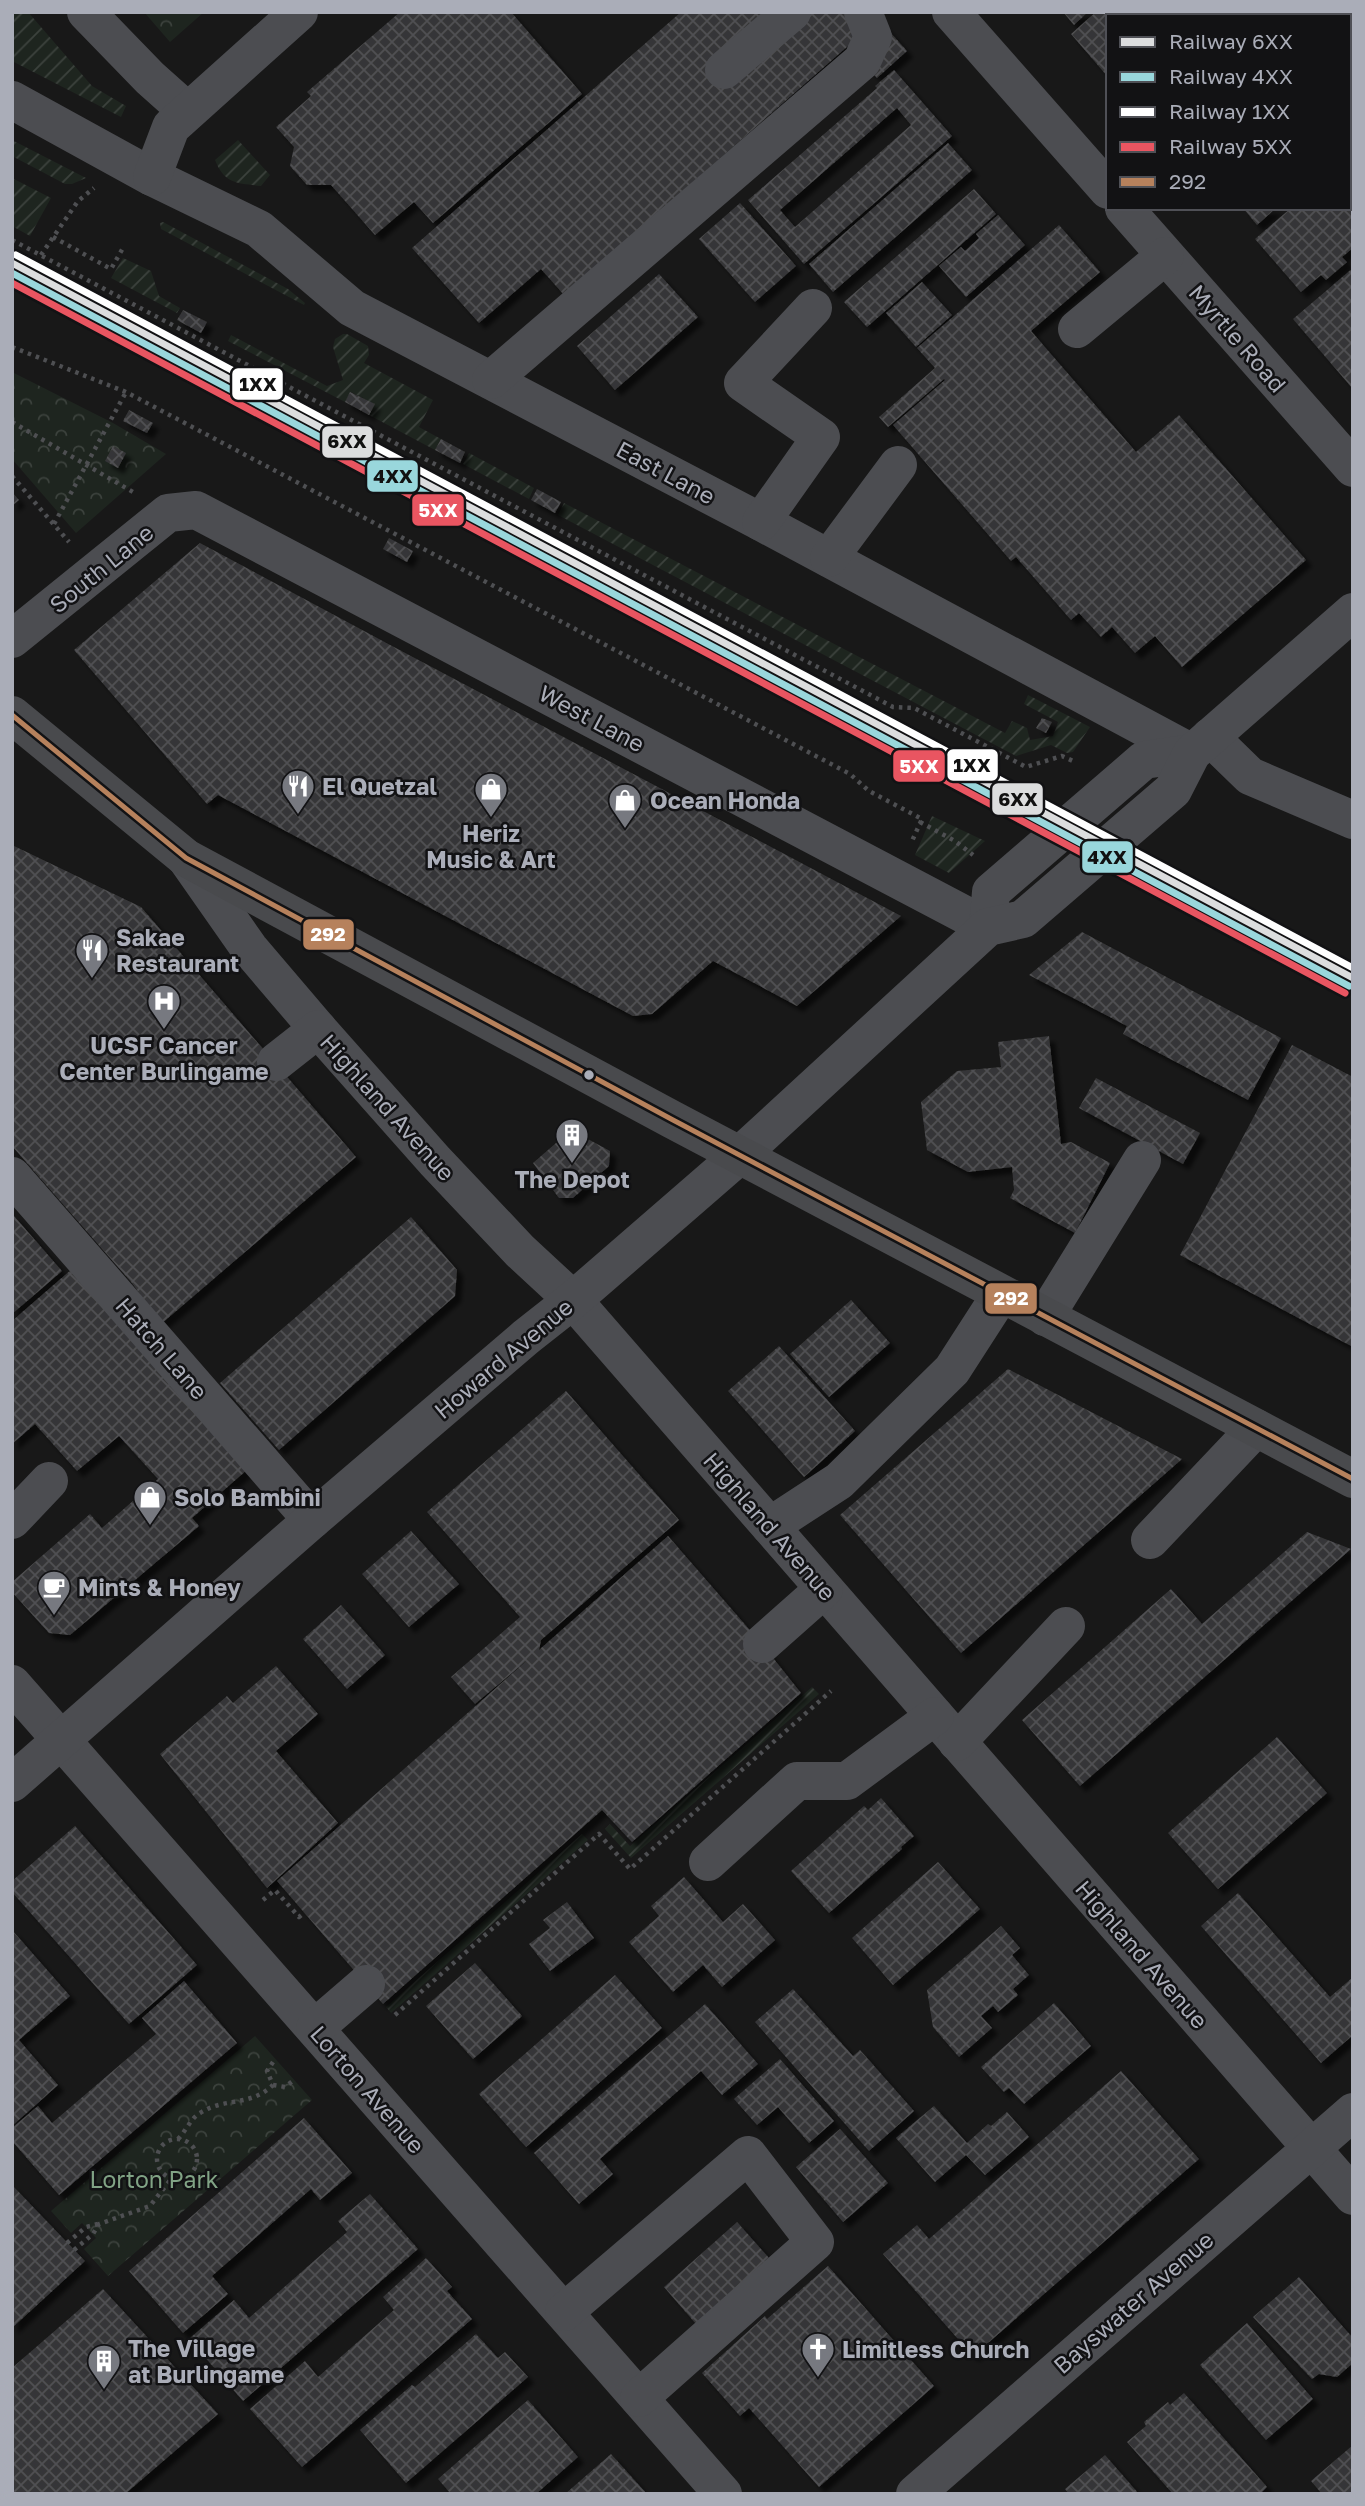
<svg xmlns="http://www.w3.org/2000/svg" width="1365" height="2506" font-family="'Golos Text',sans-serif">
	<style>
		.park { fill: url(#park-crowns) }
		.garden { fill: url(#garden-furrows) }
		.building { fill: url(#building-cross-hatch); fill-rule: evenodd; filter: url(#shadow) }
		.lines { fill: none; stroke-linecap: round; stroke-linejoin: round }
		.path { stroke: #4e4f52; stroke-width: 4.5; stroke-dasharray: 3.5 5; stroke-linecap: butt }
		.minor { stroke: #4c4d51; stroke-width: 38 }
		.major { stroke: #494a4d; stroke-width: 38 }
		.bus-1-casing { stroke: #121214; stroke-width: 10 }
		.bus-1 { stroke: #b6815c; stroke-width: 5 }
		.rail-1-casing { stroke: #121214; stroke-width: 12 }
		.rail-2-casing { stroke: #121214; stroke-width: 12 }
		.rail-3-casing { stroke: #121214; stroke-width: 12 }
		.rail-4-casing { stroke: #121214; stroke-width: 12 }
		.rail-1 { stroke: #dcddde; stroke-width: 7 }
		.rail-2 { stroke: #99d7dc; stroke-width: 7 }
		.rail-3 { stroke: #fff; stroke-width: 7 }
		.rail-4 { stroke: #e95561; stroke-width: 7 }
		.bus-dot { fill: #aaadb8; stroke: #121214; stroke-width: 2.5 }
		.labels { text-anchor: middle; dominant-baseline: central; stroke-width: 5; stroke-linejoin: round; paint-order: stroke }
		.street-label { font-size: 23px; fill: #aaadb8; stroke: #121214 }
		.poi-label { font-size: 23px; font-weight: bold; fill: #aaadb8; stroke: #121214; text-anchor: start }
		.park-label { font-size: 23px; fill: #81a385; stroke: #121214 }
		.line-badge { stroke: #121214; stroke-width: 2.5 }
		.badge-label { font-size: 19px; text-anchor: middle; font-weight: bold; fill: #fff }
		.pale-badge-label { font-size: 19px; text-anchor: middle; font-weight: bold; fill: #111 }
	</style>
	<defs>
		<pattern id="park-crowns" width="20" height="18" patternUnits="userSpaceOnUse" patternTransform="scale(1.75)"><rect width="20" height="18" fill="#1e251f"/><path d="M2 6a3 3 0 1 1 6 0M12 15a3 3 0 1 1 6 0" fill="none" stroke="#3c423d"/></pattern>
		<pattern id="garden-furrows" width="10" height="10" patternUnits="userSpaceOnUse" patternTransform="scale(1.75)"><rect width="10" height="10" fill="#1e251f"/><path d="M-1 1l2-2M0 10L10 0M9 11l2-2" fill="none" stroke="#3c423d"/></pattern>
		<pattern id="building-cross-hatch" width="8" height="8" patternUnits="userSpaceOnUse" patternTransform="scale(1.75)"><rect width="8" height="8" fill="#363637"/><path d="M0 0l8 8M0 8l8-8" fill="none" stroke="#505052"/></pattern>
		<filter id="shadow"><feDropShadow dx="6" dy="6" stdDeviation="2" flood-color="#0009"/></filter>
	</defs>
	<rect width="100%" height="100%" fill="#181818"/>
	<g class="park">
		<path d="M144,12H204L170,42Z"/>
		<path d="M12,372L113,423L166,454L76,533L12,459Z"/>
		<path d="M255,2036L312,2100L108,2276L84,2249L96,2238L82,2223L71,2233L51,2211Z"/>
	</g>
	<g class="garden">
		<path d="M12,12H28L92,86L126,106L121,117L12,61Z"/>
		<path d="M12,140L86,178L72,184H65L12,156Z"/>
		<path d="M238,140L270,175L261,186C238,183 225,185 215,160Z"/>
		<path d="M12,178L51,198L30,236L12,226Z"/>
		<path d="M163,222L288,289L305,303L304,305L161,229L160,223Z"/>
		<path d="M123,258L151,271L159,296L180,308L177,313L111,278Z"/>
		<path d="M343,334H347L368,346L369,355L364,363L433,400L419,427L441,439L435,450L369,415L374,404L351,392L345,402L228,341L231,335L327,386L343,380L333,347L335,339Z"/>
		<path d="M469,453L534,488L529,499L463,464Z"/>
		<path d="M564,503L1005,733L1012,721L1027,728L1030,740L1053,736L1058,722L1024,704L1028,695L1090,727L1073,752L1067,753L1051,745L1016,756L558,515Z"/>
		<path d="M932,816L985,841L949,873L915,855Z"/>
		<path d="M812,1687L819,1694L631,1858L605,1829L610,1824L630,1846Z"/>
		<path d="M582,1834L588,1840L391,2013L386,2007Z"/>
	</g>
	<g class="building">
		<path d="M400,12H511L582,94L433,223L414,202L375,235L331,185H307L290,166L294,147L276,127L311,96L307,92Z"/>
		<path d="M681,12H872L907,51L877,78L848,46L564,295L541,269L479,323L412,248Z"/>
		<path d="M1063,12H1088L1074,25Z"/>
		<path d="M1096,12H1182L1178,16H1108V77L1071,34Z"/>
		<path d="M1238,12H1280L1283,16H1234Z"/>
		<path d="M1341,12H1353V25L1349,21V16H1345Z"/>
		<path d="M1349,39L1353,43V73L1349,76Z"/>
		<path d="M894,70L952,136L804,264L748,200L877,88L875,86ZM897,108L911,125L795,227L780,210Z"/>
		<path d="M1353,98V140L1349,143V101Z"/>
		<path d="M948,143L972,170L833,292L809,264Z"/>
		<path d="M1353,155V248L1342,257L1347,262L1326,280L1321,275L1301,292L1255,239L1291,208H1349V158Z"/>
		<path d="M974,189L996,214L867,327L844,302Z"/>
		<path d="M740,203L796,266L755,302L699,239Z"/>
		<path d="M1243,208H1276L1257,225Z"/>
		<path d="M998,215L1025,245L966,297L939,266L961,247L965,251L979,238L976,234Z"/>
		<path d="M1059,225L1100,272L1031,331L1136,452L1179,415L1306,560L1182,667L1155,636L1135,653L1112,627L1101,637L1079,613L1071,620L1016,557L1011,561L893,425L945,380L944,379L888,427L879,417L935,368L917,348Z"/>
		<path d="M1353,268V389L1293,319Z"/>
		<path d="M659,274L698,317L615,390L577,346Z"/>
		<path d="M922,282L952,315L916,347L886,313Z"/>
		<path d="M183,310L207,322L201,333L177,320Z"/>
		<path d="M350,392L375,404L369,415L345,402Z"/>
		<path d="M129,410L153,423L147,433L123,421Z"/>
		<path d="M441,439L465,452L460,463L435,450Z"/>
		<path d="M113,446L126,453L118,468L105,461Z"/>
		<path d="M537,489L561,502L555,513L531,500Z"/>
		<path d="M12,492L19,500L12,506Z"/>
		<path d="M389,538L413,551L407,562L383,549Z"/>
		<path d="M200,543L392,646L901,916L797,1006L713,961L652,1014L633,1016L218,795L207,804L74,650Z"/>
		<path d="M1042,718L1052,722L1046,733L1036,728Z"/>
		<path d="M12,845L141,907L356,1157L161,1324L132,1283L12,1146Z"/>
		<path d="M1082,932L1281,1038L1248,1100L1123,1034L1127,1026L1029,975Z"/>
		<path d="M1049,1036L1061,1144L1071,1142L1110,1163L1075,1233L1010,1198L1014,1190L1012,1167L968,1172L927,1150L921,1102L957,1071L1001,1067L998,1042Z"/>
		<path d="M1292,1045L1353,1077V1347L1180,1255Z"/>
		<path d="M1096,1078L1200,1133L1183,1164L1079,1108Z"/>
		<path d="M571,1130L610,1151L609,1166L573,1198H559L533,1163Z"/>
		<path d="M14,1216L62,1271L12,1314V1217Z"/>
		<path d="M411,1217L457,1270L455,1296L279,1450L220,1383Z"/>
		<path d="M72,1269L248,1469L192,1518L199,1526L70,1635L49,1633L12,1592V1582L90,1514L102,1528L158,1479L119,1436L77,1471L35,1424L12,1444V1321Z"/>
		<path d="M851,1300L890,1343L829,1397L790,1354Z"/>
		<path d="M779,1346L855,1431L804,1477L728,1391Z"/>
		<path d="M1008,1369L1182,1459L961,1653L840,1515Z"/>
		<path d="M566,1391L679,1520L541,1640L539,1650L668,1536L762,1644L801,1693L632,1842L602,1810L383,2004L277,1881L531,1657L475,1704L451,1677L520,1617L427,1512Z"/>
		<path d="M411,1531L459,1584L409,1627L362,1574Z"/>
		<path d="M1307,1532L1351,1549L1080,1786L1022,1720L1171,1589L1202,1624Z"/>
		<path d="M341,1605L385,1655L347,1689L303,1639Z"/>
		<path d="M276,1666L318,1714L276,1751L338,1823L267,1888L160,1754L227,1696L233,1703Z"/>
		<path d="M1277,1737L1327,1793L1218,1889L1168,1833Z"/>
		<path d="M881,1798L914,1836L901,1847L902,1849L829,1913L791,1871L864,1806L868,1810Z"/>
		<path d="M75,1826L197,1965L129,2024L12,1892V1881Z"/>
		<path d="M938,1862L980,1909L893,1985L852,1938Z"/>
		<path d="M684,1877L723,1922L743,1904L775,1940L722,1987L703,1965L673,1992L629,1942L659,1916L651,1906Z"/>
		<path d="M1238,1893L1330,1997L1353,1977V2035L1321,2063L1201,1926Z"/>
		<path d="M567,1902L594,1938L550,1971L529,1944L550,1928L543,1920Z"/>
		<path d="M1001,1926L1020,1948L1012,1955L1029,1975L1013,1989L1018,1995L998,2012L993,2006L981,2016L992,2028L959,2057L933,2027L927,1990Z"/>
		<path d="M12,1930L70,1996L19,2040L58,2085L12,2126Z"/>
		<path d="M475,1963L522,2016L473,2059L426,2006Z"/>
		<path d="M615,1975L662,2028L526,2147L479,2094Z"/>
		<path d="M184,1981L237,2043L59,2195L12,2141V2128L38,2106L52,2123L156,2034L142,2018Z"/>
		<path d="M793,1989L853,2056L860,2050L914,2111L869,2151L755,2022Z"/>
		<path d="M1054,2003L1091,2046L1024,2104L1009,2088L1004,2092L981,2067Z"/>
		<path d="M705,2004L758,2064L722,2095L701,2071L600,2159L613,2174L579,2204L534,2153Z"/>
		<path d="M780,2059L834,2121L809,2143L778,2107L757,2125L734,2099Z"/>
		<path d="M1121,2071L1199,2159L973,2356L883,2254L917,2225L929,2239Z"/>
		<path d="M934,2106L967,2143L988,2124L991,2126L1007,2112L1029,2137L985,2175L966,2155L935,2182L896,2138Z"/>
		<path d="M304,2118L352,2173L320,2200L311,2189L212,2276L228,2294L183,2333L129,2271Z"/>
		<path d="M840,2129L888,2183L843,2222L796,2167Z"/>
		<path d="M12,2185L85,2261L12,2328Z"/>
		<path d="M370,2194L418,2249L243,2401L189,2339L234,2300L249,2318L347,2232L338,2221Z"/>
		<path d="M737,2222L777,2267L703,2332L664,2287Z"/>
		<path d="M426,2258L452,2287L447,2291L472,2319L302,2467L250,2409L305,2361L318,2377L394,2310L383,2297Z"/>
		<path d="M828,2266L934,2386L819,2487L749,2408L740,2416L702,2373L765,2316L767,2319Z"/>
		<path d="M1299,2277L1353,2338V2363L1337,2377L1319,2374L1312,2379L1253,2317Z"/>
		<path d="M103,2289L218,2414L125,2494H12V2368Z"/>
		<path d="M1247,2323L1313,2399L1266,2440L1200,2365Z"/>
		<path d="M476,2334L498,2358L505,2352L528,2377L406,2483L360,2430L412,2385L415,2387Z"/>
		<path d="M1184,2393L1267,2487L1260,2494H1173L1127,2442L1146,2426L1144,2422L1168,2402L1170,2405Z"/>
		<path d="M528,2400L578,2457L536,2494H451L438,2479Z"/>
		<path d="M1353,2445V2494H1322L1311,2481Z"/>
		<path d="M611,2454L647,2494H565Z"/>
		<path d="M1105,2455L1139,2494H1069L1065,2489Z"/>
	</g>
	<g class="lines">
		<g class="path">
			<path d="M53,237L111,269L123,248"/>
			<path d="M12,240L893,707L914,708L1026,767L1062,756L1073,761"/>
			<path d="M41,255L78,201L94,188"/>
			<path d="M12,347L126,392L850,774L869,791L922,819L912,841"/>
			<path d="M12,422L133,492"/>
			<path d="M12,476L69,542"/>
			<path d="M54,524L126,392"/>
			<path d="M920,822L955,841L973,855"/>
			<path d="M263,1900L275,1890L299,1917L305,1912"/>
			<path d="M395,2015L599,1834L630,1869L831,1691"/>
			<path d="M273,2085L285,2087L294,2080"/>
			<path d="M178,2139C186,2131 191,2118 200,2113C225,2097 250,2107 273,2085L267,2071L275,2059"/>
			<circle cx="177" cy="2159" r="20"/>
			<path d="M67,2243L86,2227L98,2224"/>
			<path d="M74,2250L93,2234L99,2224L150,2206L171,2179"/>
		</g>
		<g class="minor">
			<path d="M86,12L150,78L187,111"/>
			<path d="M951,12L1108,190"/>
			<path d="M724,70L792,12"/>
			<path d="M12,100L152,177L259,229L352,308L761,522L1192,753"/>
			<path d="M152,177L171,127L299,12"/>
			<path d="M1124,208L1353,468"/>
			<path d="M1077,329L1165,256"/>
			<path d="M491,380L862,61L873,37L863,12"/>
			<path d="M761,522L821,437L743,383L813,308"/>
			<path d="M829,558L898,465"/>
			<path d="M12,639L168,513L196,510L988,927"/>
			<path d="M1210,737L1250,776L1353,820"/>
			<path d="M186,858L249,948L318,1029L435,1161L520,1251L573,1300L1353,2196"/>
			<path d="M988,927L991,892L1144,760L1192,753"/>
			<path d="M276,1062L318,1029"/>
			<path d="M12,1176L312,1520"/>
			<path d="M1045,1317L1142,1160"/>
			<path d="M12,1520L49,1481"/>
			<path d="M770,1526L839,1481L952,1370L1001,1294"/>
			<path d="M1150,1540L1256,1428"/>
			<path d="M762,1644L824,1589"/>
			<path d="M12,1684L723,2494"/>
			<path d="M957,1742L1066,1626"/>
			<path d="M12,1783L312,1520L526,1337L573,1300L740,1155L988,927L1023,919L1173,790L1192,753L1353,612"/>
			<path d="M708,1862L797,1781H847L935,1716"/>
			<path d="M315,2028L366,1984"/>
			<path d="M564,2312L748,2155L815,2242L639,2398"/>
			<path d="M915,2494L1353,2112"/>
		</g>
		<path class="major" d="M12,715L186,858L673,1120L1353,1479"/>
		<defs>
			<path id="bus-1" d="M12,715L186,858L673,1120L1353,1479"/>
		</defs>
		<use href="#bus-1" class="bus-1-casing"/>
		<use href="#bus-1" class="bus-1"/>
		<defs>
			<path id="rail-1" d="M12,263L1353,978"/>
			<path id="rail-2" d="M12,273L1349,986"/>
			<path id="rail-3" d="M16,255L1353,968"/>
			<path id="rail-4" d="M12,283L1345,993"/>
		</defs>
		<use href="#rail-1" class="rail-1-casing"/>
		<use href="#rail-2" class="rail-2-casing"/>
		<use href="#rail-3" class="rail-3-casing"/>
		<use href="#rail-4" class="rail-4-casing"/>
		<use href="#rail-1" class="rail-1"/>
		<use href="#rail-2" class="rail-2"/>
		<use href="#rail-3" class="rail-3"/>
		<use href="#rail-4" class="rail-4"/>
	</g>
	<defs>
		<symbol id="restaurant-pin" viewBox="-11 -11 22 30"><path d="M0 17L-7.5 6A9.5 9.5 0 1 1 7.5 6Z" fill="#777980" stroke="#121214"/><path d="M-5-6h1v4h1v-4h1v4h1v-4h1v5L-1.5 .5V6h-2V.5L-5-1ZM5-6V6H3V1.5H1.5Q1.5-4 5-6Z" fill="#fff"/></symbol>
		<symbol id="shop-pin" viewBox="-11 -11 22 30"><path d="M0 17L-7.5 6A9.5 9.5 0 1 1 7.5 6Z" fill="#777980" stroke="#121214"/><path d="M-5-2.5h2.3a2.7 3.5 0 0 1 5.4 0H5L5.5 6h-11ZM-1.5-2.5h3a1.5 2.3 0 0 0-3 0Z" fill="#fff"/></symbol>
		<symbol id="hospital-pin" viewBox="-11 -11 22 30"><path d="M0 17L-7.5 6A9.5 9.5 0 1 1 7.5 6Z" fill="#777980" stroke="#121214"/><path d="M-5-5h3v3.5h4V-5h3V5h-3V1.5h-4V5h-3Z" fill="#fff"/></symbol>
		<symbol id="building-pin" viewBox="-11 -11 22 30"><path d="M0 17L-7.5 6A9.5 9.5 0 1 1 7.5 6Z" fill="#777980" stroke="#121214"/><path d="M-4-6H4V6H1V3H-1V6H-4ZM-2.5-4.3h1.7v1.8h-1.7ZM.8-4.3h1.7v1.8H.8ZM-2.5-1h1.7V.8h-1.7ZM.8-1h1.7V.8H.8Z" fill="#fff"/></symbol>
		<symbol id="cafe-pin" viewBox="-11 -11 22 30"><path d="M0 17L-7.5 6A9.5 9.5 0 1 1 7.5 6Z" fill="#777980" stroke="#121214"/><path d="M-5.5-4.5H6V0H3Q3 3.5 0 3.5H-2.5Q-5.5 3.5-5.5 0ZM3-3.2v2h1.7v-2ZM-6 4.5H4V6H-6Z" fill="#fff"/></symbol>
		<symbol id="church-pin" viewBox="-11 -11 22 30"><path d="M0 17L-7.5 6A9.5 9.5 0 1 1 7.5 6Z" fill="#777980" stroke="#121214"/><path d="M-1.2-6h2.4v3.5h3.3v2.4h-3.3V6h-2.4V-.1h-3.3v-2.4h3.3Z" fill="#fff"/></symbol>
	</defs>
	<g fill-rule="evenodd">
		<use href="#restaurant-pin" x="279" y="767" width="38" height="52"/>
		<use href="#shop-pin" x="472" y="770" width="38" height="52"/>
		<use href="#shop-pin" x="606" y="781" width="38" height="52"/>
		<use href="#restaurant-pin" x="73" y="931" width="38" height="52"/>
		<use href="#hospital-pin" x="145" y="982" width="38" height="52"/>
		<use href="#building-pin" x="553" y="1116" width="38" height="52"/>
		<use href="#shop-pin" x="131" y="1478" width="38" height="52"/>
		<use href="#cafe-pin" x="35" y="1568" width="38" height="52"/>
		<use href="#church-pin" x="799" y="2330" width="38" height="52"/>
		<use href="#building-pin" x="85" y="2342" width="38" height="52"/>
	</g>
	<circle class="bus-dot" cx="589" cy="1075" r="6"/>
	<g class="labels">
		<g class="street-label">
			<text transform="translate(1238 338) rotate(49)">Myrtle Road</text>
			<text transform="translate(666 472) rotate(28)">East Lane</text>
			<text transform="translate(101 568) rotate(-39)">South Lane</text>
			<text transform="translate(592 718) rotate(28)">West Lane</text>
			<text transform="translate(388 1107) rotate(48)">Highland Avenue</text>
			<text transform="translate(162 1348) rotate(49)">Hatch Lane</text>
			<text transform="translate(503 1358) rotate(-40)">Howard Avenue</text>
			<text transform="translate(770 1526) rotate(49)">Highland Avenue</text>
			<text transform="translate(1142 1954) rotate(49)">Highland Avenue</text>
			<text transform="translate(368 2089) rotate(49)">Lorton Avenue</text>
			<text transform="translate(1133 2302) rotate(-41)">Bayswater Avenue</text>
		</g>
		<g class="poi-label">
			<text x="322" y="786">El Quetzal</text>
			<text x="650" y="800">Ocean Honda</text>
			<text x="491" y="833" text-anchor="middle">Heriz<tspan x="491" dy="26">Music &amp; Art</tspan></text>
			<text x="116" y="937">Sakae<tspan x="116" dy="26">Restaurant</tspan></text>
			<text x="164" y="1045" text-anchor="middle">UCSF Cancer<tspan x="164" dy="26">Center Burlingame</tspan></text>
			<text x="572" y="1179" text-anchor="middle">The Depot</text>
			<text x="174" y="1497">Solo Bambini</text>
			<text x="78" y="1587">Mints &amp; Honey</text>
			<text x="128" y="2348">The Village<tspan x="128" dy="26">at Burlingame</tspan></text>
			<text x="842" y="2349">Limitless Church</text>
		</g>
		<g class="park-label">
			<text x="154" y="2179">Lorton Park</text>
		</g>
	</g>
	<g class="line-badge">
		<rect x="231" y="367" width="53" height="34" rx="7" fill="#fff"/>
		<rect x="321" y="425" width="53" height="34" rx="7" fill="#dcddde"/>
		<rect x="366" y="459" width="53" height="34" rx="7" fill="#99d7dc"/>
		<rect x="411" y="493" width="54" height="34" rx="7" fill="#e95561"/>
		<rect x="946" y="748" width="53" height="34" rx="7" fill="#fff"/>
		<rect x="892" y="749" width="54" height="34" rx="7" fill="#e95561"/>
		<rect x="991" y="782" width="53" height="34" rx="7" fill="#dcddde"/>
		<rect x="1081" y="840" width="53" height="34" rx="7" fill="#99d7dc"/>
		<rect x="302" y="918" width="53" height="33" rx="7" fill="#b6815c"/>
		<rect x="984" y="1282" width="54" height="33" rx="7" fill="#b6815c"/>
	</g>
	<g class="badge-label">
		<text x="438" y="517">5XX</text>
		<text x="919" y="773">5XX</text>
		<text x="328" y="941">292</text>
		<text x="1011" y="1305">292</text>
	</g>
	<g class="pale-badge-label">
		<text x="258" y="391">1XX</text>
		<text x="347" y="448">6XX</text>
		<text x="393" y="483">4XX</text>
		<text x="972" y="772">1XX</text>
		<text x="1018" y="806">6XX</text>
		<text x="1107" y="864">4XX</text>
	</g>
	<rect width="1365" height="2506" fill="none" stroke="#aaadb8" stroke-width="28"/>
	<rect x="1106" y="14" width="245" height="196" fill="#121214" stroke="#4f5056" stroke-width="2"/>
	<rect x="1120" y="37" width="35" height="10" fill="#dcddde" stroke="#4f5056" stroke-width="2"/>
	<text x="1169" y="49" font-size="21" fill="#aaadb8">Railway 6XX</text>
	<rect x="1120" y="72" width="35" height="10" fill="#99d7dc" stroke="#4f5056" stroke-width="2"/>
	<text x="1169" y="84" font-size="21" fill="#aaadb8">Railway 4XX</text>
	<rect x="1120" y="107" width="35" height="10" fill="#ffffff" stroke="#4f5056" stroke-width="2"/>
	<text x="1169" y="119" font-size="21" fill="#aaadb8">Railway 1XX</text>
	<rect x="1120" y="142" width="35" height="10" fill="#e95561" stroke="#4f5056" stroke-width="2"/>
	<text x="1169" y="154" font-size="21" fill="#aaadb8">Railway 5XX</text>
	<rect x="1120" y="177" width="35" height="10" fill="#b6815c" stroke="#4f5056" stroke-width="2"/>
	<text x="1169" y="189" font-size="21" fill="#aaadb8">292</text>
</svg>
